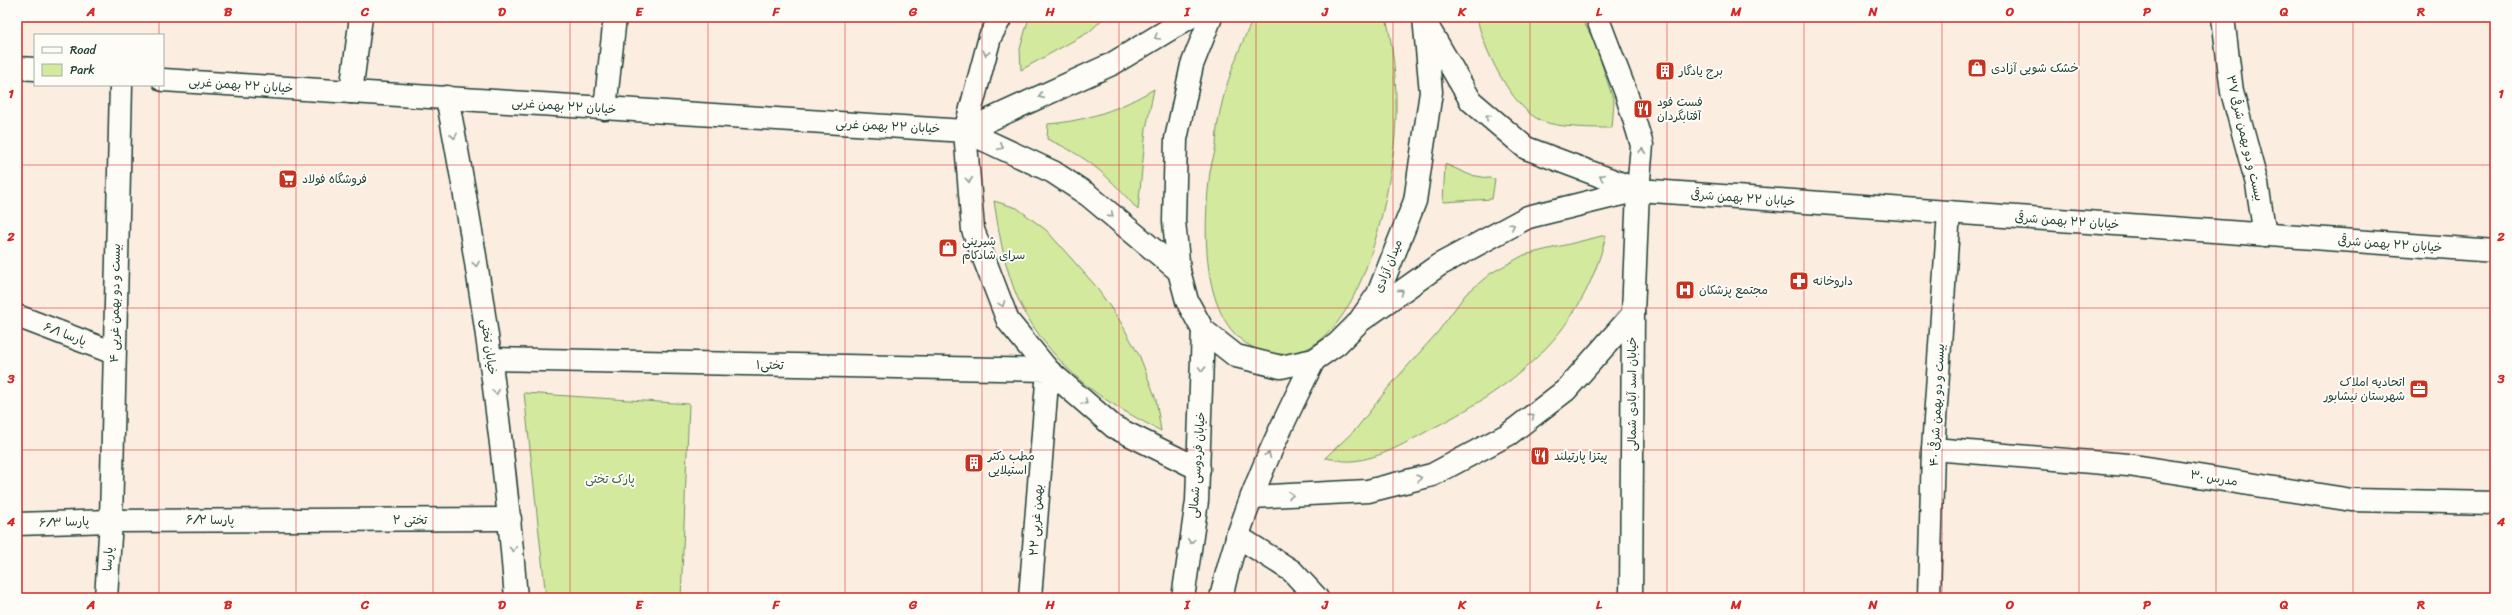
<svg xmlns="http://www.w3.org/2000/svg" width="2512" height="615" font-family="Sriracha,'Playpen Sans Arabic',sans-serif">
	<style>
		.green { fill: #d2e99e; stroke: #789369 }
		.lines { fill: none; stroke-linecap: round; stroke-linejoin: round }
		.minor-casing { stroke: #1f3d34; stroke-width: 25 }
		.tertiary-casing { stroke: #1f3d34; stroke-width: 25 }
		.secondary-casing { stroke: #1f3d34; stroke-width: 25 }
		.primary-casing { stroke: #1f3d34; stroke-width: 25 }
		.minor { stroke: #fdfcf7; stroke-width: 22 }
		.tertiary { stroke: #fdfcf7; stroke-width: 22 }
		.secondary { stroke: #fdfcf7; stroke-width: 22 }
		.primary { stroke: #fdfcf7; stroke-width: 22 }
		.oneway { stroke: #8e9c96 }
		.grid { fill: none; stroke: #d62828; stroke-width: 1; stroke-opacity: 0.55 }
		.labels { text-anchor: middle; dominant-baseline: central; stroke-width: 4; stroke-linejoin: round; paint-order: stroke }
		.poi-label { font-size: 12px; fill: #1f3d34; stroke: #fdfcf7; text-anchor: start }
		.street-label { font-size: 12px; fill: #1f3d34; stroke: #fdfcf7 }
		.park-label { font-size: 12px; fill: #435f49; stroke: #fdfcf7 }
		.neatline { fill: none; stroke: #d62828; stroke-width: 1.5 }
		.grid-label { font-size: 13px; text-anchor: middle; font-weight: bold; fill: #d62828 }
	</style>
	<rect width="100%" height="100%" fill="#fbeddf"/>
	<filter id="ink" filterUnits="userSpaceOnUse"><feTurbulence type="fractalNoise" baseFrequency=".025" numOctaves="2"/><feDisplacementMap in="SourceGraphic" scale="8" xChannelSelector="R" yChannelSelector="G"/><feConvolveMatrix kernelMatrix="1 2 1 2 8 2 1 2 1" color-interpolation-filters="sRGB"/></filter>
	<g filter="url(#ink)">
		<g class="green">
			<path d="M1029,17H1105L1089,32L1021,70L1020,49Z"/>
			<path d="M1254,17H1386C1395,55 1398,97 1395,136C1390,194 1360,363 1276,354C1197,345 1203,229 1210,172C1211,163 1215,154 1216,145C1217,138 1216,130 1218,122C1224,87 1238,50 1254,17Z"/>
			<path d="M1477,17H1581L1595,43L1614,102L1612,128C1593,128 1559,128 1542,121C1512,109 1482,47 1477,17Z"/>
			<path d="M1154,89L1146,129L1138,210C1108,176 1089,157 1047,139L1048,124C1086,121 1121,109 1154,89Z"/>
			<path d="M1445,164L1470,175L1495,179L1492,199L1443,202Z"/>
			<path d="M994,201L1017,208L1046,230L1094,284L1120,321L1140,357L1156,399L1161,431C1142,421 1123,411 1105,399C1070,376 1037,339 1019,301C1005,270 999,234 994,201Z"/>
			<path d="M1606,235C1583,332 1518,384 1433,428C1409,441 1380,459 1352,461C1344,462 1334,459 1325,458L1356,429L1388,388L1437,333L1465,295L1491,273L1524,255Z"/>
			<path d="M524,393L689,404L681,598H546Z"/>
		</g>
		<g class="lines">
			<defs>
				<g id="minor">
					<path d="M1001,17L990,37L965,131L973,230L1008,321L1048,370L1114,427L1199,469"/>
					<path d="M1597,17L1626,93L1642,145L1638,190"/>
					<path d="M605,109L615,17"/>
					<path d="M17,316L114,353"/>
					<path d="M492,359L1048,370L1030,598"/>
					<path d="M1933,449L2128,465L2352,500L2495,503"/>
					<path d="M1252,497L1368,491L1432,475L1509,434L1566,390L1633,314"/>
					<path d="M17,524L111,521L510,519"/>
					<path d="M106,598L111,521L121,85"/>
					<path d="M1929,598L1933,449L1949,212"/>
				</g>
				<g id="tertiary">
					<path d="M2223,17L2232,92L2257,184L2265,235"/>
					<path d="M351,92L361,17"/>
					<path d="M1237,536L1292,571L1317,598"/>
					<path d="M1631,598L1633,314L1638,190"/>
				</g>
				<g id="secondary">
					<path d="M1425,22L1471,101L1526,148L1638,190L2495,251"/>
					<path d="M17,68L35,69"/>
					<path d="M163,80L965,131L1053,172L1088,195L1179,271"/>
					<path d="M447,97C479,263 503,430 516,598"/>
					<path d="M965,131L1112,64L1190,17"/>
					<path d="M1360,321L1439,265L1528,217L1638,190"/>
				</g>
				<g id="primary">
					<path d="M1211,17L1192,65L1176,139L1174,221L1179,271L1187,301L1203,330L1236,356L1281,367L1314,360L1337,344L1358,323L1378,294L1415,201L1431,92L1424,17"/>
					<path d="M1183,598L1197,501L1203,330"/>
					<path d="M1221,598C1239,514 1276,436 1314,360"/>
				</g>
			</defs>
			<use href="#minor" class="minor-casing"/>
			<use href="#tertiary" class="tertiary-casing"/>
			<use href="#secondary" class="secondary-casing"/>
			<use href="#primary" class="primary-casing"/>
			<use href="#minor" class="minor"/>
			<use href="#tertiary" class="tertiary"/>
			<use href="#secondary" class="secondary"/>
			<use href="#primary" class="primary"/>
		</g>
		<defs><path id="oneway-chevron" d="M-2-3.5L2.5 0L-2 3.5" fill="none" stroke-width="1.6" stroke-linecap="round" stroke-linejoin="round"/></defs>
		<g class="oneway">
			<use href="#oneway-chevron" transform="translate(1157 37) rotate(149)"/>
			<use href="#oneway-chevron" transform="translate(986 53) rotate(105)"/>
			<use href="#oneway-chevron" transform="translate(1041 96) rotate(156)"/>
			<use href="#oneway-chevron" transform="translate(1488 117) rotate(-139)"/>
			<use href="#oneway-chevron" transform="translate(454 136) rotate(79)"/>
			<use href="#oneway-chevron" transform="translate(1001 147) rotate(25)"/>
			<use href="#oneway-chevron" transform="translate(1642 151) rotate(-85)"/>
			<use href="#oneway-chevron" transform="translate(1602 177) rotate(-160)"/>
			<use href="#oneway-chevron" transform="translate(969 180) rotate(86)"/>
			<use href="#oneway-chevron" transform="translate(1111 215) rotate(40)"/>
			<use href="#oneway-chevron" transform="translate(1512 226) rotate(-28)"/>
			<use href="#oneway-chevron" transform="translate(476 264) rotate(81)"/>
			<use href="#oneway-chevron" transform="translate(1401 292) rotate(-36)"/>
			<use href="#oneway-chevron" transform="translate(1002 304) rotate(69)"/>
			<use href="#oneway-chevron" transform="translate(1202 369) rotate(92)"/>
			<use href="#oneway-chevron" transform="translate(496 392) rotate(83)"/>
			<use href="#oneway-chevron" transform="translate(1085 402) rotate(41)"/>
			<use href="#oneway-chevron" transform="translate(1532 416) rotate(-37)"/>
			<use href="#oneway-chevron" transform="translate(1268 455) rotate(-66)"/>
			<use href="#oneway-chevron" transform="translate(1419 478) rotate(-14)"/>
			<use href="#oneway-chevron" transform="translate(1291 495) rotate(-3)"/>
			<use href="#oneway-chevron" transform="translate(1191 541) rotate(97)"/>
			<use href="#oneway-chevron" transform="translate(513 549) rotate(86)"/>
		</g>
	</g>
	<path class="grid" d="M159,17V35M296,17V598M433,17V598M570,17V598M708,17V598M845,17V598M982,17V598M1119,17V598M1256,17V598M1393,17V598M1530,17V598M1667,17V598M1804,17V598M1942,17V598M2079,17V598M2216,17V598M2353,17V598M159,85V598M17,165H2495M17,308H2495M17,450H2495"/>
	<defs>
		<symbol id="shop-square" viewBox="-11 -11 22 22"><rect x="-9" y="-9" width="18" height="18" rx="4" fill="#c8321e" stroke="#fdfcf7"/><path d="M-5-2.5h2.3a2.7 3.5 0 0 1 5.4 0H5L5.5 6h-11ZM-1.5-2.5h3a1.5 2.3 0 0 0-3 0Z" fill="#fff"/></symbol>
		<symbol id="building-square" viewBox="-11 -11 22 22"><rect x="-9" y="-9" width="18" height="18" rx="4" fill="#c8321e" stroke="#fdfcf7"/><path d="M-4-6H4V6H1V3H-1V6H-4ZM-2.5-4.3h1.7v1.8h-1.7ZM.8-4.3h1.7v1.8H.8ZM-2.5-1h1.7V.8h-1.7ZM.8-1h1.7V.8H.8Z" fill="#fff"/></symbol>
		<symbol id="restaurant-square" viewBox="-11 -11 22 22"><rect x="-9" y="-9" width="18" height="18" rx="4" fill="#c8321e" stroke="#fdfcf7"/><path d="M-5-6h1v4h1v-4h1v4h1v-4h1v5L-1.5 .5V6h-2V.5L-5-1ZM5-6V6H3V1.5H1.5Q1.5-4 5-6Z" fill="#fff"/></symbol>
		<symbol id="supermarket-square" viewBox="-11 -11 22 22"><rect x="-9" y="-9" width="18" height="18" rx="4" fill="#c8321e" stroke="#fdfcf7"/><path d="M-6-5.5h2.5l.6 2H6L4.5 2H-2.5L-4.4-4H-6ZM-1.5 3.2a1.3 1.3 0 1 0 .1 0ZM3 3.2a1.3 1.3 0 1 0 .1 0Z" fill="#fff"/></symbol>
		<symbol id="pharmacy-square" viewBox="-11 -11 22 22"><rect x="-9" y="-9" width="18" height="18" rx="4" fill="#c8321e" stroke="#fdfcf7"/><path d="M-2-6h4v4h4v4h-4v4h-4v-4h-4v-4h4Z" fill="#fff"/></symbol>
		<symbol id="hospital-square" viewBox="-11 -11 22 22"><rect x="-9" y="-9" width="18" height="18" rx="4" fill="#c8321e" stroke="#fdfcf7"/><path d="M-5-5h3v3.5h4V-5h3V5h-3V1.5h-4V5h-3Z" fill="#fff"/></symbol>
		<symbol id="office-square" viewBox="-11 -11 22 22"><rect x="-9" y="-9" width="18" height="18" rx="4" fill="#c8321e" stroke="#fdfcf7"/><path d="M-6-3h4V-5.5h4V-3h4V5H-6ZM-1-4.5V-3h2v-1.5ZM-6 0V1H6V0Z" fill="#fff"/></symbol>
	</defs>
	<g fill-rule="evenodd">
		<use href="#shop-square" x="1966" y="57" width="22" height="22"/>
		<use href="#building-square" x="1654" y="60" width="22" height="22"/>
		<use href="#restaurant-square" x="1632" y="98" width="22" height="22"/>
		<use href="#supermarket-square" x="277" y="168" width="22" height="22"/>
		<use href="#shop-square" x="937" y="237" width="22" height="22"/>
		<use href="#pharmacy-square" x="1788" y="270" width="22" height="22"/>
		<use href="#hospital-square" x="1674" y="279" width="22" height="22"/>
		<use href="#office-square" x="2408" y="378" width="22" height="22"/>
		<use href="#restaurant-square" x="1529" y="445" width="22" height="22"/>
		<use href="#building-square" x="963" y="452" width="22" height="22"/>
	</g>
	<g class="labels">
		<g class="poi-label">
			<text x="1991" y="68">خشک شویی آزادی</text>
			<text x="1679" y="71">برج یادگار</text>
			<text x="1657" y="102">فست فود<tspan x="1657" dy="14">آفتابگردان</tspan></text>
			<text x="302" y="179">فروشگاه فولاد</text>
			<text x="962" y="241">شیرینی<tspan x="962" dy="14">سرای شادکام</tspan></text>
			<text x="1813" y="281">داروخانه</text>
			<text x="1699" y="290">مجتمع پزشکان</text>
			<text x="2405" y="382" text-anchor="end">اتحادیه املاک<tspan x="2405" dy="14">شهرستان نیشابور</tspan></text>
			<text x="988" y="456">مطب دکتر<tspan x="988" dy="14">استیلایی</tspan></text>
			<text x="1554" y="456">پیتزا پارتیلند</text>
		</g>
		<g class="street-label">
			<text transform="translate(241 85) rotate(4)">خیابان ۲۲ بهمن غربی</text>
			<text transform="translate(564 106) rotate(4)">خیابان ۲۲ بهمن غربی</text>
			<text transform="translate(888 126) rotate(3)">خیابان ۲۲ بهمن غربی</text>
			<text transform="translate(2245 138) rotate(77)">بیست و دو بهمن شرقی ۳۷</text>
			<text transform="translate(1743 198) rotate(4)">خیابان ۲۲ بهمن شرقی</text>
			<text transform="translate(2067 221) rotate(4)">خیابان ۲۲ بهمن شرقی</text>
			<text transform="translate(2390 244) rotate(4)">خیابان ۲۲ بهمن شرقی</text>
			<text transform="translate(1388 266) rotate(-68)">میدان آزادی</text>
			<text transform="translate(115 303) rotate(-89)">بیست و دو بهمن غربی ۴</text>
			<text transform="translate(65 334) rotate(21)">پارسا ۶/۱</text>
			<text transform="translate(489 347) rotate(82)">خیابان تختی</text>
			<text transform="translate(770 365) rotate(1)">تختی۱</text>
			<text transform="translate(1632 394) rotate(-90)">خیابان اسد آبادی شمالی</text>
			<text transform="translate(1937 405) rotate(-87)">بیست و دو بهمن شرقی ۴۰</text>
			<text transform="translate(1197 465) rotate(-86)">خیابان فردوسی شمالی</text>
			<text transform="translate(2214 478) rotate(9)">مدرس ۳۰</text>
			<text x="210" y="520">پارسا ۶/۲</text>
			<text x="410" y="520">تختی ۲</text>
			<text transform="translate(1036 520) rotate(-86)">۲۲ بهمن غربی</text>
			<text transform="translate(64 522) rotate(-2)">پارسا ۶/۳</text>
			<text transform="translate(108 559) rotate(-87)">پارسا</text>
		</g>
		<g class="park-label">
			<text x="610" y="479">پارک تختی</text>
		</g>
	</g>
	<rect width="2512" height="615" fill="none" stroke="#fdfcf7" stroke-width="44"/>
	<rect x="34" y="34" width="130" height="52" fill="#fdfcf7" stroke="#a4b0a9"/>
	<rect x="42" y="47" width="20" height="6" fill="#fdfcf7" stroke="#a4b0a9"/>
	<text x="70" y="54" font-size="12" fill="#1f3d34">Road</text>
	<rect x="42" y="64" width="20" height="12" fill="#d2e99e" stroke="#a4b0a9"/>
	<text x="70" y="74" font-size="12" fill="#1f3d34">Park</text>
	<rect x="22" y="22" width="2468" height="571" class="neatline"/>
	<g class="grid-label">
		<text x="91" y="16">A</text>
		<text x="228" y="16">B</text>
		<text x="365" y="16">C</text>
		<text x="502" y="16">D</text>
		<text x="639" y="16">E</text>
		<text x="776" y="16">F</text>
		<text x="913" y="16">G</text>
		<text x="1050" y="16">H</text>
		<text x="1187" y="16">I</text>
		<text x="1325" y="16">J</text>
		<text x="1462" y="16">K</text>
		<text x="1599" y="16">L</text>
		<text x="1736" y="16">M</text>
		<text x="1873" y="16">N</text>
		<text x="2010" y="16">O</text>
		<text x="2147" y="16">P</text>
		<text x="2284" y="16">Q</text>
		<text x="2421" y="16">R</text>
		<text x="11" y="98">1</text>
		<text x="2501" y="98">1</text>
		<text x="11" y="241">2</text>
		<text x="2501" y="241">2</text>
		<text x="11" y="383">3</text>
		<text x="2501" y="383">3</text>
		<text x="11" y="526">4</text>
		<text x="2501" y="526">4</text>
		<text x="91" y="609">A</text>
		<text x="228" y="609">B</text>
		<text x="365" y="609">C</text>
		<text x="502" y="609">D</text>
		<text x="639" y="609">E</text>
		<text x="776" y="609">F</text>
		<text x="913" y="609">G</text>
		<text x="1050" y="609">H</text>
		<text x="1187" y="609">I</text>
		<text x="1325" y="609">J</text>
		<text x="1462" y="609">K</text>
		<text x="1599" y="609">L</text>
		<text x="1736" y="609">M</text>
		<text x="1873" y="609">N</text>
		<text x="2010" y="609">O</text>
		<text x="2147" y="609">P</text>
		<text x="2284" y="609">Q</text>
		<text x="2421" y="609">R</text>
	</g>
</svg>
